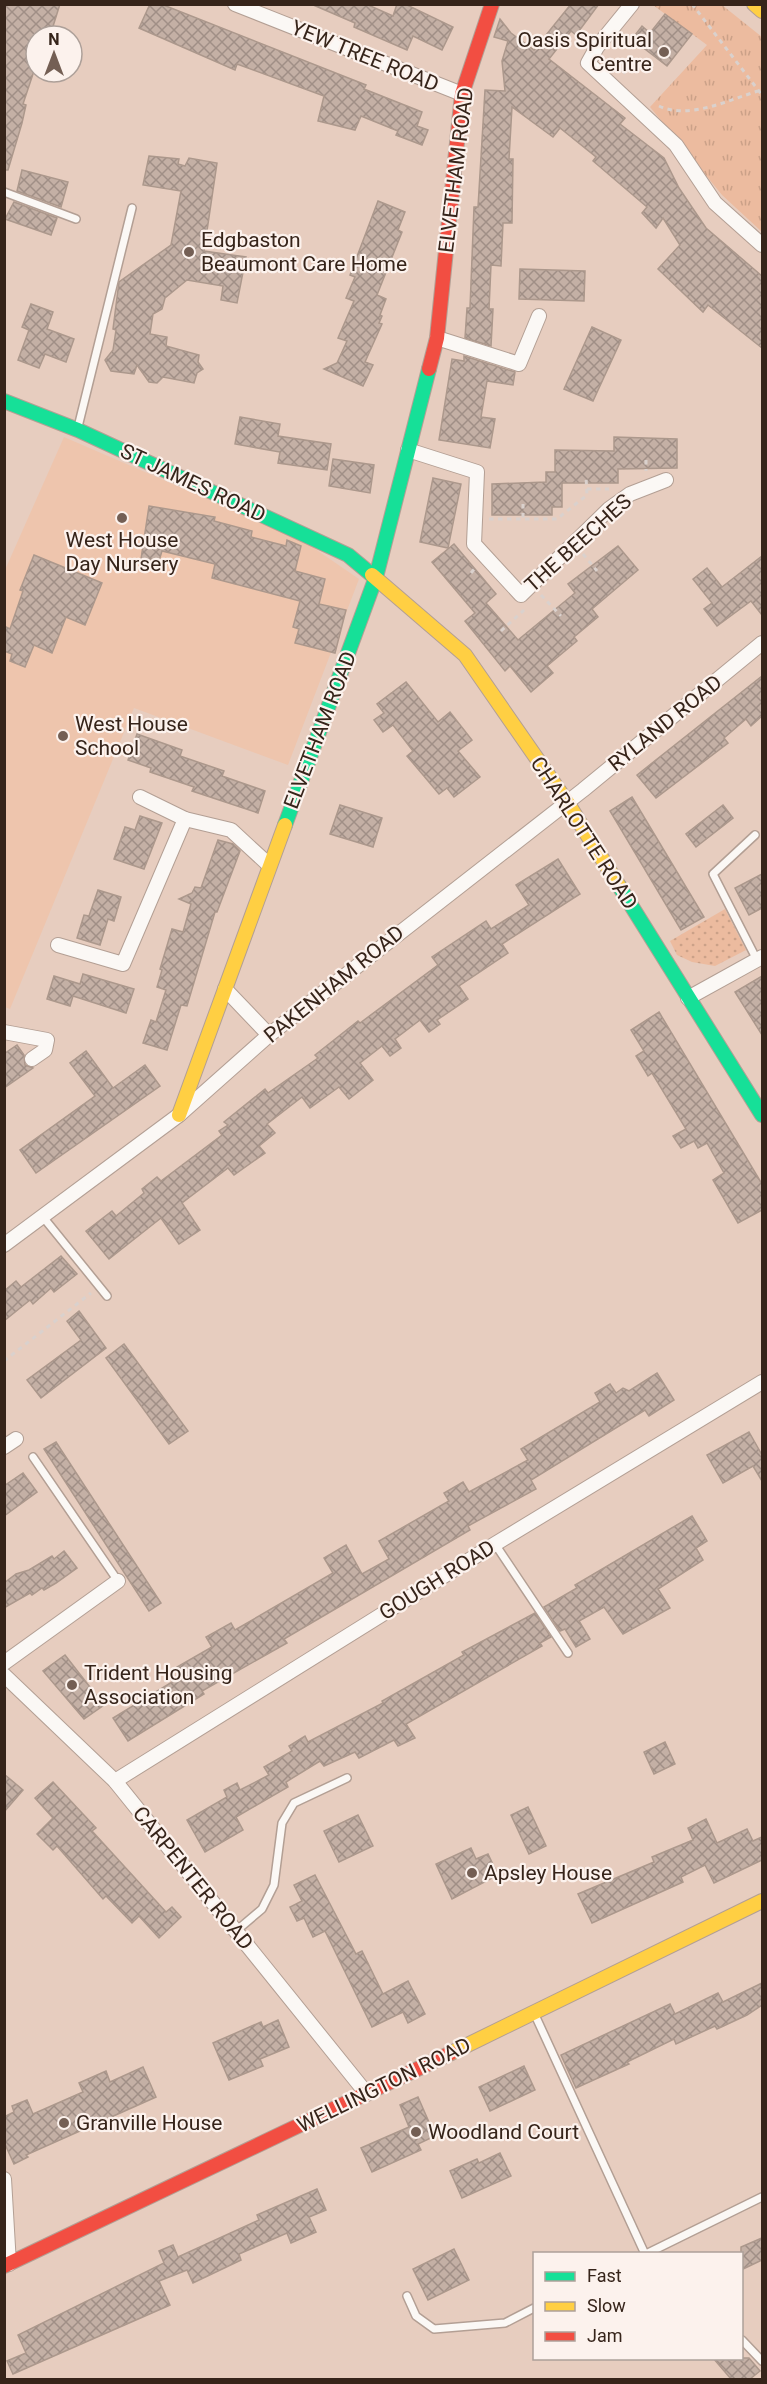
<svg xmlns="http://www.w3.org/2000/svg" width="767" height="2384" font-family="Roboto,sans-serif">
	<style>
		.built { fill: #eec5ad }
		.grass { fill: url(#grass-dots) }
		.park { fill: url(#park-tufts) }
		.building { fill: url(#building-cross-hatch); stroke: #ac988c; stroke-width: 1.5 }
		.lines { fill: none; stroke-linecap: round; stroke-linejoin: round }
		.lane-casing { stroke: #b39f94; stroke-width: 10 }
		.street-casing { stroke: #b39f94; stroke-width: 16 }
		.fast-casing { stroke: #b39f94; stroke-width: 16 }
		.slow-casing { stroke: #b39f94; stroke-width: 16 }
		.jam-casing { stroke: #b39f94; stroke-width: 16 }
		.path { stroke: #dad1cd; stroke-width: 3; stroke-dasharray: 4.5 4.5; stroke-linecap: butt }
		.lane { stroke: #fbf8f5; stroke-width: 7 }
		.street { stroke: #fbf8f5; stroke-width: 14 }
		.fast { stroke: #16e098; stroke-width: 14 }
		.slow { stroke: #ffcf43; stroke-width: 14 }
		.jam { stroke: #f24e42; stroke-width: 14 }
		.poi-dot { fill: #745f54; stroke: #fcf2ed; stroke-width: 2 }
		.labels { text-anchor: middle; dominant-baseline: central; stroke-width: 4.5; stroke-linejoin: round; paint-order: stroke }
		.poi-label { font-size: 21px; fill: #36241a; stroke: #fcf2ed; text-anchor: start }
		.street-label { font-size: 21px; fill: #36241a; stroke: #fcf2ed }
	</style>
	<defs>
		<pattern id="grass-dots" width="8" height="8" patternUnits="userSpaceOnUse" patternTransform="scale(1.5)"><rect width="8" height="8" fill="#ecbb9f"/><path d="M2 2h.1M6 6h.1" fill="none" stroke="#cba188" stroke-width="1.8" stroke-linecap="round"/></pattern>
		<pattern id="park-tufts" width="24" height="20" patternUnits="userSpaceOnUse" patternTransform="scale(1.5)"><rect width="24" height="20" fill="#ecbb9f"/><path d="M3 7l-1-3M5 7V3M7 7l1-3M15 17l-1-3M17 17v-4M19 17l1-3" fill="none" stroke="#cba188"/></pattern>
		<pattern id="building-cross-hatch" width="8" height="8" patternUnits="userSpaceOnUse" patternTransform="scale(1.5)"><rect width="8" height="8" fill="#c4b0a5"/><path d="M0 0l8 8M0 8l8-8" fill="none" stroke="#a08f86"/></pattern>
	</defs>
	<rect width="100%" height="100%" fill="#e7cdbf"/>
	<path class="built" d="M64,437L302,540L359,579L288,765L134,708L10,1009L5,1007V570Z"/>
	<path class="grass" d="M725,909L746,950L715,966L692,962L677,955L670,941Z"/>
	<path class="park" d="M653,5H722L762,37V232L722,195L650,107L707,45Z"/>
	<g class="building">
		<path d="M4,4H60L50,36H36V65L23,104L26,105L22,123L8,170H4Z"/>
		<path d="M150,4H161L366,85L364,89L422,112L417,126L428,130L422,145L396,135L398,131L361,116L355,130L318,121L324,96L237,64L235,70L139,28Z"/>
		<path d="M311,4H366L393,16L397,4H405L453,27L442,50L413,36L407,50L354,27L355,23Z"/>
		<path d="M571,4H599L576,35L571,31L549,59L625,118L620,124L664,158L679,188L706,228L762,276V348L708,305L703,312L658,269L680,245L663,218L656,228L642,213L647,207L593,161L596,157L560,128L553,137L512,107L509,159H513L512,223H503L501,266L491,265L489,309H493L491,346L465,338L467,308H470L474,207H478L485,90L505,91L502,61L508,41L494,37L500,19L511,33L534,50Z"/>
		<path d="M665,14L692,34L667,66L632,39L642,26L650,33Z"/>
		<path d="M149,156L179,159L178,164L185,166L189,158L217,163L204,251L246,257L237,303L221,300L223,286L187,280L165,298L162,309L153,314L150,334L167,337L166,346L199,355L198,362L203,369L197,373L194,383L163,377L157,383L149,382L137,365L134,374L111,371L105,360L113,350L116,330L113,329L119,282L171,245L181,191L143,185Z"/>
		<path d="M22,170L68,182L61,207L17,191Z"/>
		<path d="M378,201L405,212L398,230L402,232L377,295L386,299L380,315L382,316L379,323L382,324L365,362L373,365L363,386L324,369L337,363L347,341L338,338L354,301L346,298L355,277L350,275Z"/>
		<path d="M14,202L57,218L51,235L5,219Z"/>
		<path d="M520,269L585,271L584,301L519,299Z"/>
		<path d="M31,304L53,312L47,329L74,339L66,362L45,354L39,368L18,360L29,330L22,327Z"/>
		<path d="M592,327L621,340L593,401L564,389Z"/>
		<path d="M464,356L515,372L513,385L487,381L481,417L495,419L490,448L439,440L452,359L464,361Z"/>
		<path d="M240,417L280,424L278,436L331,444L327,470L278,463L280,452L235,444Z"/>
		<path d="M614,437L677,439V468L618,469V483H562V507H552V515H492V484L546,482V472H555V450L614,451Z"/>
		<path d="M333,459L374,465L370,493L329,486Z"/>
		<path d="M433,478L461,484L448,548L420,542Z"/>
		<path d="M149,506L215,517L214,521L252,531L251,537L286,546L287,540L301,546L295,571L325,579L319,604L346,610L335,653L295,643L299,629L293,627L300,601L212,578L215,564L162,551L159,561L141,559Z"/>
		<path d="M454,544L496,594L486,603L518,640L575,593L568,584L618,546L638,570L592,609L598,617L574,637L577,641L547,666L553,673L531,692L510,666L505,671L465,621L475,613L432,562Z"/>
		<path d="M34,555L102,583L85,625L66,617L52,653L34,645L25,667L10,661L12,654L4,651V626L10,629L23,591L20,590Z"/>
		<path d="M762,556V615L751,601L717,626L704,609L712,603L693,579L707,568L722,587Z"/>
		<path d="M762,676V716L751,726L746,719L724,738L728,743L656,798L637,775Z"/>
		<path d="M406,682L438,722L450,712L472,740L458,751L480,777L454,797L447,788L439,794L407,756L413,751L393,725L383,732L374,720L384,713L377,704Z"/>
		<path d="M137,734L182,750L180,756L224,771L222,776L265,791L258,813L192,791L194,787L150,772L151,768L128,760Z"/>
		<path d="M632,797L704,917L681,930L610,811Z"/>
		<path d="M340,805L382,818L373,847L330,834Z"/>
		<path d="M723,805L733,818L696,847L686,834Z"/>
		<path d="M140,816L162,823L144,869L114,859L125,827L135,830Z"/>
		<path d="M218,840L233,844L240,851L217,912H215L187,1006L181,1005L167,1050L143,1043L151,1020L156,1022L166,990L157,987L162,970L160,969L172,929L183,932L191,904L179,899L192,893L195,887L201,888Z"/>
		<path d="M558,859L580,894L502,944L508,953L459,986L468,999L437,1020L440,1024L429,1032L420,1020L395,1039L401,1048L390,1056L382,1046L360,1063L373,1080L349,1099L339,1087L310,1108L302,1097L267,1124L275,1133L259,1146L265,1153L234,1175L228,1168L182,1203L200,1230L179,1244L161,1218L109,1259L86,1231L112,1211L116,1216L144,1193L142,1189L157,1177L161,1181L222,1135L219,1131L228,1125L224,1122L265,1089L268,1093L318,1058L315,1055L358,1021L360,1023L438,965L432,957L486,921L491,929L529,905L516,885Z"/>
		<path d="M762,874V908L749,915L735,888Z"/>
		<path d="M98,890L121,897L114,921L108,919L100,945L77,938L84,915L89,916Z"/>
		<path d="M83,974L134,989L126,1013L73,996L70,1006L47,999L54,976L80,984Z"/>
		<path d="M762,976V1035L735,992Z"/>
		<path d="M659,1012L762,1184V1210L738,1223L713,1180L724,1173L707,1143L698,1148L694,1141L681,1148L673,1136L686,1129L652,1073L648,1076L636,1056L644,1051L631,1030Z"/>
		<path d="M17,1045L24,1055L25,1065L33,1068L4,1088V1054Z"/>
		<path d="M86,1051L113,1088L145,1065L160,1086L36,1173L20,1150L95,1096L70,1063Z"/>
		<path d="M61,1256L77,1274L54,1292L51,1288L33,1304L30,1300L4,1321V1291L16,1281L21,1287Z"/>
		<path d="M79,1311L106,1348L41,1398L27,1380L81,1340L67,1321Z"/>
		<path d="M124,1344L188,1431L169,1444L106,1358Z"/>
		<path d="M657,1373L674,1400L649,1416L645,1410L531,1480L536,1489L468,1526L470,1530L284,1639L287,1643L202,1691L204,1694L128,1741L113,1718L182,1676L177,1667L212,1647L206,1637L231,1623L235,1630L333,1573L324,1558L346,1545L362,1574L389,1559L379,1541L449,1501L444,1493L463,1482L469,1492L528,1460L521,1449L600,1402L595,1393L610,1384L616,1393L623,1388L629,1391Z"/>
		<path d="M749,1432L762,1455V1481L753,1466L723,1483L707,1455Z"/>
		<path d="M56,1442L161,1603L149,1611L44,1449Z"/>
		<path d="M23,1473L37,1492L4,1516V1486Z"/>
		<path d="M692,1516L707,1541L696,1548L703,1560L658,1589L670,1608L623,1634L604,1607L579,1621L590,1639L576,1647L565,1629L560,1631L544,1607L577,1588L575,1585Z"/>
		<path d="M64,1551L77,1568L56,1583L44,1590L42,1588L32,1595L30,1593L4,1608V1583L16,1574L29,1570L52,1556L54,1559Z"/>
		<path d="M535,1613L551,1637L540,1643L542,1646L406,1724L415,1738L398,1746L394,1740L359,1758L355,1752L324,1766L320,1761L286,1782L288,1787L236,1817L243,1830L205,1852L187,1820L227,1797L224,1790L237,1783L240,1790L269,1775L264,1767L292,1751L289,1746L305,1736L308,1742L383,1703L382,1701L464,1655L462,1652Z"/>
		<path d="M65,1655L104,1705L84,1719L43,1671Z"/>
		<path d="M665,1742L675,1764L654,1774L644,1752Z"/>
		<path d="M4,1774L23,1790L4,1812Z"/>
		<path d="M53,1782L96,1828L92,1831L166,1912L172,1907L181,1917L159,1938L139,1916L132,1923L106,1896L103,1899L57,1846L53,1850L37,1834L53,1818L35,1798Z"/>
		<path d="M528,1807L546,1846L529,1854L511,1815Z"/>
		<path d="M358,1815L373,1846L339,1862L324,1831Z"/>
		<path d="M706,1819L717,1843L747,1829L753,1841L762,1837V1860L714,1883L705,1865L681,1877L683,1882L592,1923L578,1894L654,1862L652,1857L693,1840L688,1828Z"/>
		<path d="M471,1848L476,1859L488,1854L498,1875L452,1899L436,1864Z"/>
		<path d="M315,1875L356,1954L362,1951L383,1994L408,1981L425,2014L408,2023L403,2012L372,2027L325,1931L313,1937L304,1918L297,1921L290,1907L302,1901L294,1885Z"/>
		<path d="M762,1983V2005L747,2015L717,2029L715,2026L676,2044L674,2039L627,2062L629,2064L576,2088L561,2055L670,2004L675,2014L718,1993L723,2002Z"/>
		<path d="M278,2020L289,2047L260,2059L263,2066L229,2080L213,2043L261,2022L263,2027Z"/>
		<path d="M524,2066L535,2090L490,2111L479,2087Z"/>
		<path d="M143,2067L156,2097L26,2155L28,2157L14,2164L4,2142V2117L14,2112L12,2106L27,2100L33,2114L83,2092L79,2083L106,2071L110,2082Z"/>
		<path d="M418,2097L435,2136L418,2144L421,2150L372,2172L361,2148L409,2127L400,2105Z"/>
		<path d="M500,2153L511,2176L462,2198L450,2171L477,2159L479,2163Z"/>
		<path d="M317,2189L326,2210L309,2217L316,2232L291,2243L287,2233L239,2254L241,2260L193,2283L187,2270L159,2281L170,2305L13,2374L7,2361L26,2353L18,2335L164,2263L159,2251L173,2245L178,2257L259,2220L257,2215Z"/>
		<path d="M762,2238V2260L741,2270V2247Z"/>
		<path d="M454,2249L469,2280L428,2300L413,2269Z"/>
		<path d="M713,2358H749L760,2371L750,2379H731Z"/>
	</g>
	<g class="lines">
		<defs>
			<g id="lane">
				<path d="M4,192L76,219"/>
				<path d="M78,427L132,208"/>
				<path d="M755,835L713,874L757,960"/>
				<path d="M43,1217L107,1296"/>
				<path d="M33,1457L118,1581"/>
				<path d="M495,1544L568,1653"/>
				<path d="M236,1931L262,1909L274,1885L282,1823L294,1803L347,1778"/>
				<path d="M535,2015L645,2254"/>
				<path d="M646,2254L762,2197"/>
				<path d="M407,2296L416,2316L434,2329L505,2323L534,2308"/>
				<path d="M742,2340L762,2361"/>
			</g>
			<g id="street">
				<path d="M235,4L462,94"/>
				<path d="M632,4L597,47L588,63L676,145L715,203L762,245"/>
				<path d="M437,338L519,364L539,316"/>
				<path d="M408,450L477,472L474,544L521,595L609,509L630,494L666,480"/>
				<path d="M140,797L185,819L231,830L269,865"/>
				<path d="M58,945L123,964L185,819"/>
				<path d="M225,989L269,1035"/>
				<path d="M688,998L762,957"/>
				<path d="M4,1032L47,1040L45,1050L32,1059"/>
				<path d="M4,1245L179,1115L269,1035L583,790L762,643"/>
				<path d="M4,1447L16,1439"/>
				<path d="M4,1663L118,1581"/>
				<path d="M4,1675L115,1781L367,2094"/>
				<path d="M115,1781L495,1544L762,1382"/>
				<path d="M4,2179L9,2264"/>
			</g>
			<g id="fast">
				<path d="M4,401L78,430L348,555L372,575"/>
				<path d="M285,825L376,577L429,369"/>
				<path d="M619,886L762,1115"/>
			</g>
			<g id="slow">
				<path d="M754,4L762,11"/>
				<path d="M372,575L465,655L567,802L619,886"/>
				<path d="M179,1115L285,825"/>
				<path d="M451,2053L762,1901"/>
			</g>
			<g id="jam">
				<path d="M429,369L437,338L462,94L492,4"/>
				<path d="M4,2266L451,2053"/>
			</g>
		</defs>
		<use href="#lane" class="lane-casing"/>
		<use href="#street" class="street-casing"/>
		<use href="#fast" class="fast-casing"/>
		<use href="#slow" class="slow-casing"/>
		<use href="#jam" class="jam-casing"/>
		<g class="path">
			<path d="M692,4L762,95"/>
			<path d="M609,58L628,76"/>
			<path d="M659,106C688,120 729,100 758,91"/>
			<path d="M646,460V471"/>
			<path d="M587,489H609"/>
			<path d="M523,504V519"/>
			<path d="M489,519H557L587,495L586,477"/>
			<path d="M583,554L597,571"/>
			<path d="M471,573L476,567"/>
			<path d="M541,595L561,616"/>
			<path d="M501,631L524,610"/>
			<path d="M4,1361L91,1293"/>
		</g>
		<use href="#lane" class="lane"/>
		<use href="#street" class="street"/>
		<use href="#fast" class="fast"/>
		<use href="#slow" class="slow"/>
		<use href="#jam" class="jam"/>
	</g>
	<g class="poi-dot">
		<circle cx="664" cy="52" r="6"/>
		<circle cx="189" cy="252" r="6"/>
		<circle cx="122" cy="518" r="6"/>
		<circle cx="63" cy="736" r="6"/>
		<circle cx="72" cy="1685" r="6"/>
		<circle cx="472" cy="1873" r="6"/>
		<circle cx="64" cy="2123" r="6"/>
		<circle cx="416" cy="2132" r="6"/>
	</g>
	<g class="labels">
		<g class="poi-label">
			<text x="652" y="40" text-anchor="end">Oasis Spiritual<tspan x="652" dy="24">Centre</tspan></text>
			<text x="201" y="240">Edgbaston<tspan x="201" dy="24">Beaumont Care Home</tspan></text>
			<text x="122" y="540" text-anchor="middle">West House<tspan x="122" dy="24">Day Nursery</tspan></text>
			<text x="75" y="724">West House<tspan x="75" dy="24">School</tspan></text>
			<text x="84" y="1673">Trident Housing<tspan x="84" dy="24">Association</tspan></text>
			<text x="484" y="1873">Apsley House</text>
			<text x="76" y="2123">Granville House</text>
			<text x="428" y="2132">Woodland Court</text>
		</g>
		<g class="street-label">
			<text transform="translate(365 56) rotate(22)">YEW TREE ROAD</text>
			<text transform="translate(456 170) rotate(-83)">ELVETHAM ROAD</text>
			<text transform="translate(193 483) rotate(25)">ST JAMES ROAD</text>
			<text transform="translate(578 543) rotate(-42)">THE BEECHES</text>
			<text transform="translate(665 723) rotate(-39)">RYLAND ROAD</text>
			<text transform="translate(320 730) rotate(-69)">ELVETHAM ROAD</text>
			<text transform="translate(584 833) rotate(57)">CHARLOTTE ROAD</text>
			<text transform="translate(334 984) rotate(-39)">PAKENHAM ROAD</text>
			<text transform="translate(437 1580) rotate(-32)">GOUGH ROAD</text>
			<text transform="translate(193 1878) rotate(51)">CARPENTER ROAD</text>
			<text transform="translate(384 2085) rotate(-26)">WELLINGTON ROAD</text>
		</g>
	</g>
	<rect width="767" height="2384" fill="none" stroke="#36241a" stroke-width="12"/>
	<rect x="533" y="2252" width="210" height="108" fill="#fcf2ed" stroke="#ada099" stroke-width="1.5"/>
	<rect x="545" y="2272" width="30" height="9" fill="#16e098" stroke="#ada099" stroke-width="1.5"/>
	<text x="587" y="2282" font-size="18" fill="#36241a">Fast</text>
	<rect x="545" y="2302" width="30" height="9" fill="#ffcf43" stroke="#ada099" stroke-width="1.5"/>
	<text x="587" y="2312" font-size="18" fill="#36241a">Slow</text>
	<rect x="545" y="2332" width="30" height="9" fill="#f24e42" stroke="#ada099" stroke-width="1.5"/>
	<text x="587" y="2342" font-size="18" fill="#36241a">Jam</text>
	<g transform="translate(54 54)"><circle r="28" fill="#fcf2ed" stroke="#ada099" stroke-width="1.5"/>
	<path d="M0-4.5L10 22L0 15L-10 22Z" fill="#745f54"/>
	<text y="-9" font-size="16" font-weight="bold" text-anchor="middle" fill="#36241a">N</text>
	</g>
</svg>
